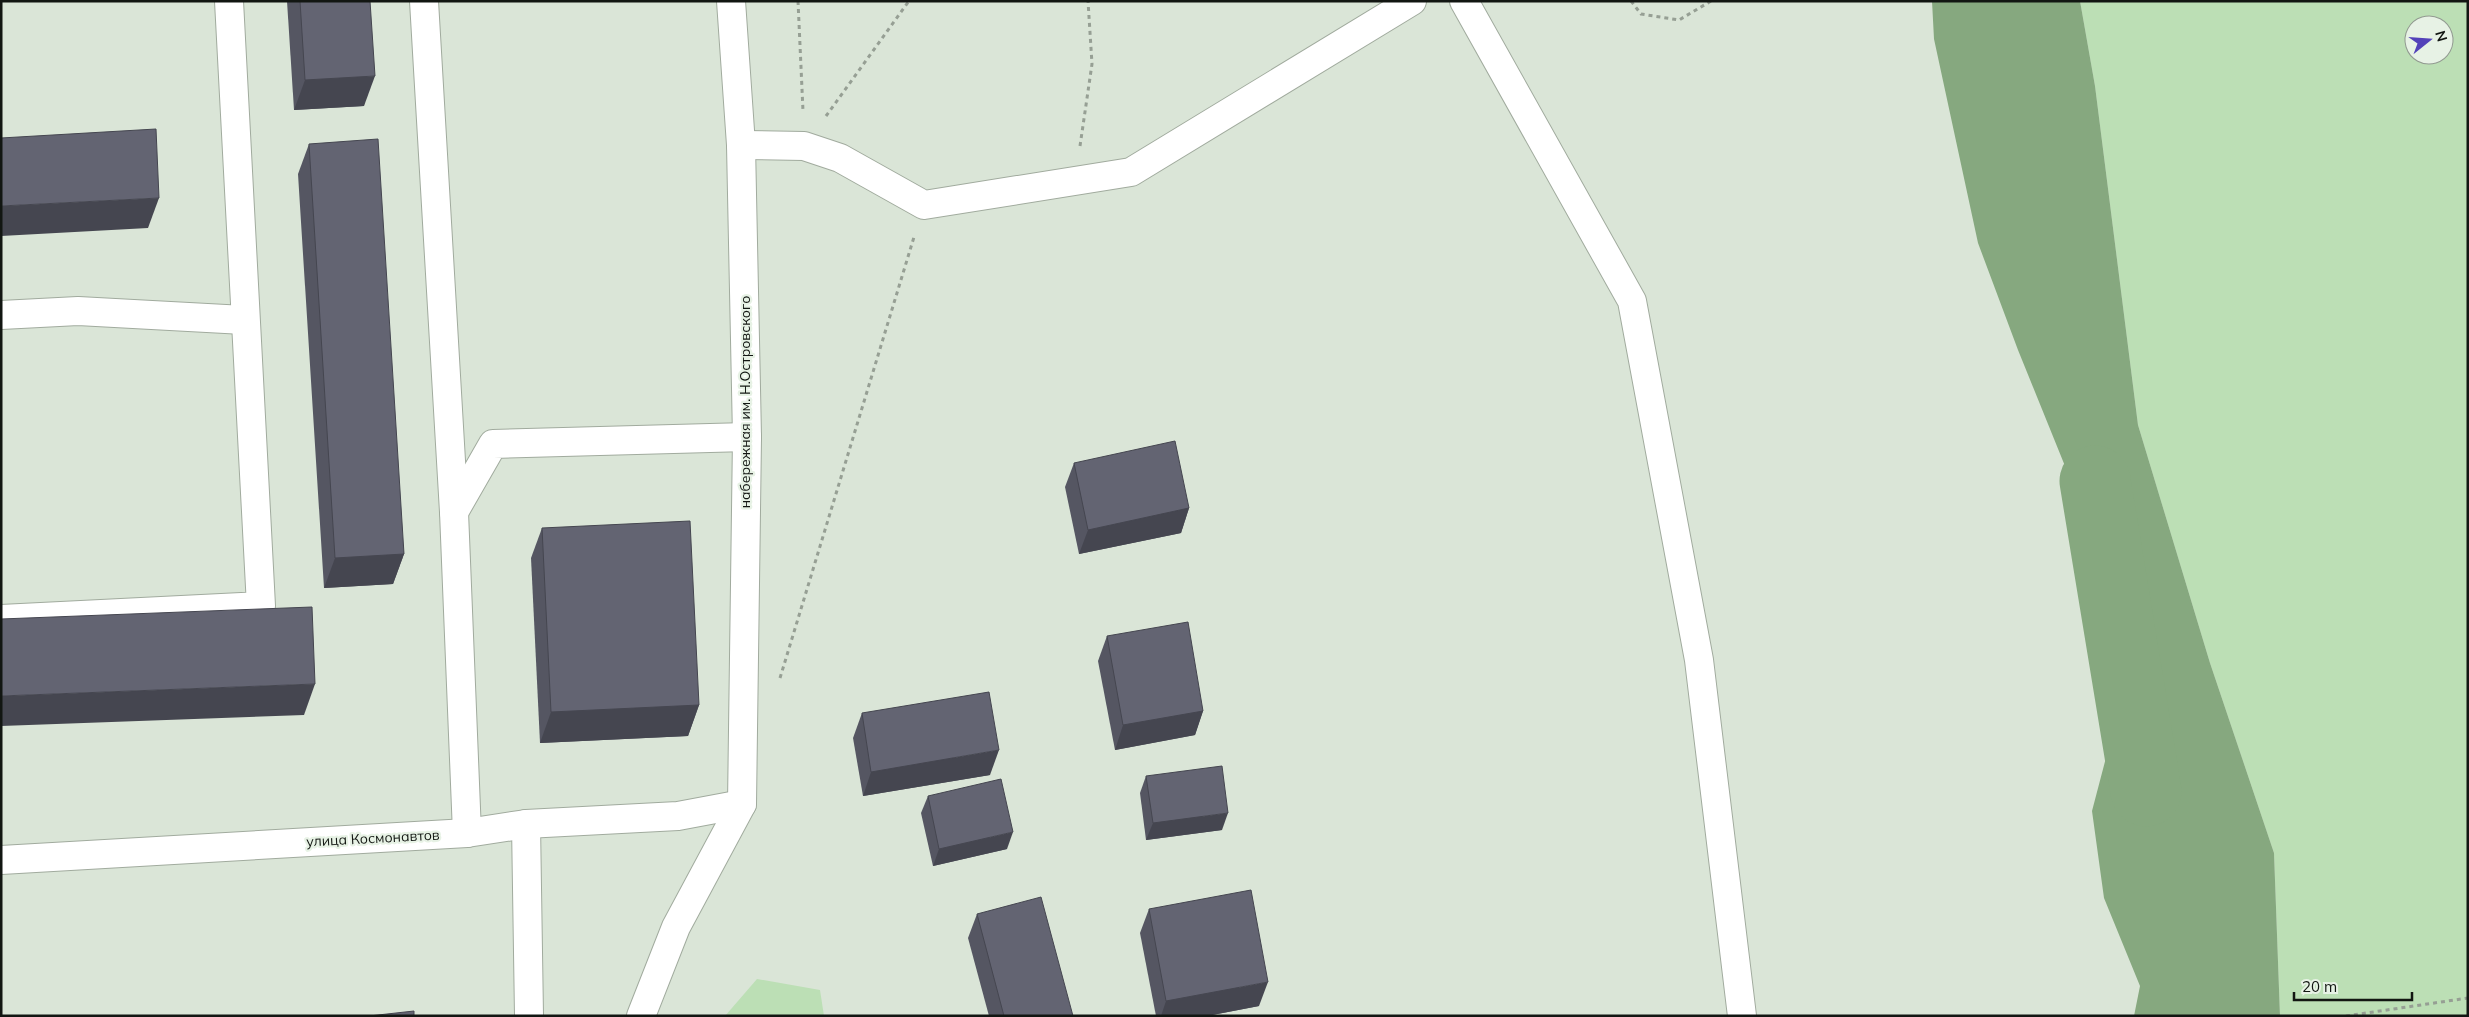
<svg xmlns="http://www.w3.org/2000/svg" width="2469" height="1017" font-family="Mulish,sans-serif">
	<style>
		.green { fill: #bcdfb5; fill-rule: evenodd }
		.water { fill: #86a87f }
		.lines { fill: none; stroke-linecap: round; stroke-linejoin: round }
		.river { stroke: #86a87f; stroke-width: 71 }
		.minor-casing { stroke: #a1ab9e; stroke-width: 30 }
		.path { stroke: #969f94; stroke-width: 3; stroke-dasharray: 4 4; stroke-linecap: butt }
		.minor { stroke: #fff; stroke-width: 28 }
		.wall { fill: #555662 }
		.shaded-wall { fill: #454650 }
		.building { fill: #636472; stroke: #454650 }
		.labels { text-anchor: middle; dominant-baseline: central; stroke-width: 4.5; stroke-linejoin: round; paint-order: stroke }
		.street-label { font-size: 14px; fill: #121612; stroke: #e7f2e5 }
	</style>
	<rect width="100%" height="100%" fill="#dae5d7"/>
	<g class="green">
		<path d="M2080,1H2468V1016H2280L2274,853L2210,663L2138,425L2095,86ZM2414,25H2444V55H2414Z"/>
		<path d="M757,979L820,990L824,1016H725Z"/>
	</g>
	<path class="water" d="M1932,1H2080L2095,86L2138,425L2210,663L2274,853L2280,1016H2134L2140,986L2104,898L2092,811L2113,731L2136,679L2116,592L2018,350L1978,243L1934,39Z"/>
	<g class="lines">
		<path class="river" d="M2095,481L2146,791"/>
		<defs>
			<g id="minor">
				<path d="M424,1L454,512L467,833"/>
				<path d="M1464,1L1632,301L1699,660L1742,1016"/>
				<path d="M741,145L804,146L840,158L924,205L1131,172L1412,1"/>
				<path d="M1,315L78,311L244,320"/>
				<path d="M454,512L493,444L747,437"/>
				<path d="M1,619L261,606L229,1"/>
				<path d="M526,824L529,1016"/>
				<path d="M1,860L467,833L526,824L678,816L742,804"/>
				<path d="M641,1016L676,927L742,804L747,437L741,145L731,1"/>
			</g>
		</defs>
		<use href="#minor" class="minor-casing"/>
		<g class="path">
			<path d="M798,1L803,111"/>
			<path d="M1631,1L1641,14L1679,20L1711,1"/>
			<path d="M826,116L909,1"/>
			<path d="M1080,146L1092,64L1088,1"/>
			<path d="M780,678L914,237"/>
			<path d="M2346,1016L2468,998"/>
		</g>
		<use href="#minor" class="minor"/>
	</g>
	<g class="wall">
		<path d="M287,1H370L364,106L294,110Z"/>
		<path d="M309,144L404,554L393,584L324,588L298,174Z"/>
		<path d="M1074,463L1189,508L1181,533L1079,554L1065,487Z"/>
		<path d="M542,528L699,705L688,736L540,743L531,558Z"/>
		<path d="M1107,636L1203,711L1195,735L1115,750L1098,661Z"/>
		<path d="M862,713L990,775L863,796L853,738Z"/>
		<path d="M1146,776L1222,830L1146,840L1140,793Z"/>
		<path d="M928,796L1007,849L933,866L921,813Z"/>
		<path d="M1149,909L1259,1006L1207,1016H1156L1140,933Z"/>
		<path d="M977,914L1073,1016H989L968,938Z"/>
	</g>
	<g class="shaded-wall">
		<path d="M375,76L364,106L294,110L305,80Z"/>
		<path d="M159,198L148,228L1,236V206Z"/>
		<path d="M1189,508L1181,533L1079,554L1088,530Z"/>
		<path d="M404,554L393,584L324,588L335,558Z"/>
		<path d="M315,684L304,715L1,726V696Z"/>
		<path d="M699,705L688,736L540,743L551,712Z"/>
		<path d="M1203,711L1195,735L1115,750L1123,725Z"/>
		<path d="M999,750L990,775L863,796L871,772Z"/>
		<path d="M1228,813L1222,830L1146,840L1153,823Z"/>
		<path d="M1013,832L1007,849L933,866L939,849Z"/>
		<path d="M1268,982L1259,1006L1207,1016H1161L1166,1001Z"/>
	</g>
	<g class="building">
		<path d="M300,1H370L375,76L305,80Z"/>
		<path d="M156,129L159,198L1,206V138Z"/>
		<path d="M378,139L404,554L335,558L309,144Z"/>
		<path d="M1175,441L1189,508L1088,530L1074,463Z"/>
		<path d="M690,521L699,705L551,712L542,528Z"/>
		<path d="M312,607L315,684L1,696V619Z"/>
		<path d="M1188,622L1203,711L1123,725L1107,636Z"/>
		<path d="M989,692L999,750L871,772L862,713Z"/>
		<path d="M1222,766L1228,813L1153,823L1146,776Z"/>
		<path d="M1001,779L1013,832L939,849L928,796Z"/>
		<path d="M1251,890L1268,982L1166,1001L1149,909Z"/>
		<path d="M1041,897L1073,1016H1004L977,914Z"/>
		<path d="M414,1011V1016H369Z"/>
	</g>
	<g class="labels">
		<g class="street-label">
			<text transform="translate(745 402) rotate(-90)">набережная им. Н.Островского</text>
			<text transform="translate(373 838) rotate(-3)">улица Космонавтов</text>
		</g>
	</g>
	<rect width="2469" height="1017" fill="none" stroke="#121612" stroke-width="5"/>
	<g transform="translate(2429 40) rotate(73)"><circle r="24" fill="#e7f2e5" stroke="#929a91"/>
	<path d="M0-4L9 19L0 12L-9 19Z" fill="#5342b9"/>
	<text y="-8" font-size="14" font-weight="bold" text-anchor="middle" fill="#121612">N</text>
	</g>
	<path d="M2294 992v8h118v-8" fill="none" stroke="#121612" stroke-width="2.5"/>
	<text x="2302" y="992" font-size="15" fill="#121612" stroke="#e7f2e5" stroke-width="4" paint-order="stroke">20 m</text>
</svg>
